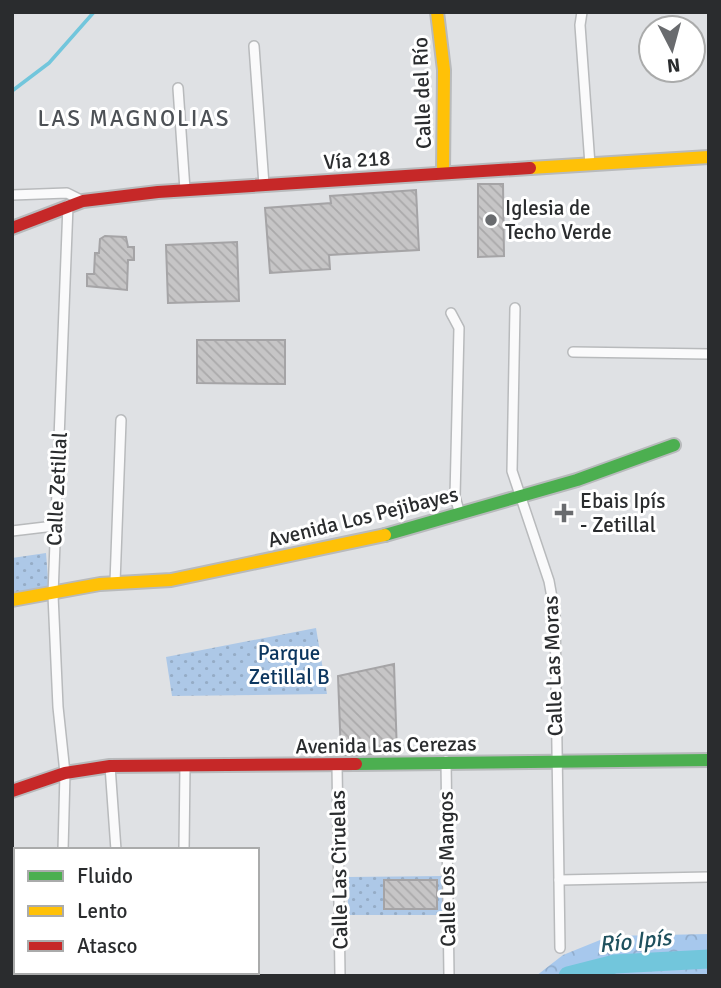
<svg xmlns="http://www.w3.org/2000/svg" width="721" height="988" font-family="Signika,sans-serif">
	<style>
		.green { fill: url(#green-dots) }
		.forest { fill: url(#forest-crowns) }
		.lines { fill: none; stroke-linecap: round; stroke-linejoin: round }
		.stream { stroke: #72c6dc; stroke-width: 3.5 }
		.river { stroke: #72c6dc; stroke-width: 19 }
		.building { fill: url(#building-back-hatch); stroke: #a5a4a6; stroke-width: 2 }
		.street-casing { stroke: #b8babc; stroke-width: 12 }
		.fast-casing { stroke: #b8babc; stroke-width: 16 }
		.slow-casing { stroke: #b8babc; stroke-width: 16 }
		.jam-casing { stroke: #b8babc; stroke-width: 16 }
		.street { stroke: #fafafb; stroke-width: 9 }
		.fast { stroke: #4caf50; stroke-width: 12 }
		.slow { stroke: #ffc107; stroke-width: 12 }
		.jam { stroke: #c62828; stroke-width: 12 }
		.poi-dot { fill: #696b6e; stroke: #fff; stroke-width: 2.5 }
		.labels { text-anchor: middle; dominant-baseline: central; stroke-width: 6; stroke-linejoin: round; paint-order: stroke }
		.street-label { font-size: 21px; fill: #2a2c2e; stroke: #fff }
		.poi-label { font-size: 21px; fill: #2a2c2e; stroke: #fff; text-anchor: start }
		.park-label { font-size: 21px; fill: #0c365f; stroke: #fff }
		.neighbourhood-label { font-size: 23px; letter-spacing: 2px; fill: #4d5156; stroke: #fff }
		.water-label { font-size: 23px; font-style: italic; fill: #1f515e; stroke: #fff }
	</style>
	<defs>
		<pattern id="green-dots" width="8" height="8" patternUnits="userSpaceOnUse" patternTransform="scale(1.75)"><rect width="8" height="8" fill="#adc8e7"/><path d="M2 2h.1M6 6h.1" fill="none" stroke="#95acc6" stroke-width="1.8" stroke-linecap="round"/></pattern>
		<pattern id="forest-crowns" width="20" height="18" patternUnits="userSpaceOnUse" patternTransform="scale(1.75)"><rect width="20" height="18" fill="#a7c8ed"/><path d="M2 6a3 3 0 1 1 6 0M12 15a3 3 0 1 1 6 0" fill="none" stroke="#90accc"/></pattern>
		<pattern id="building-back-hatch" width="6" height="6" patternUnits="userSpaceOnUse" patternTransform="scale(1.75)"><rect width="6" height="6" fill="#c6c5c6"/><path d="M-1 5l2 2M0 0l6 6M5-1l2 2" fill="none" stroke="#aaa9aa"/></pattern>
	</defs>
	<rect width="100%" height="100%" fill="#dfe1e4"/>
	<g class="green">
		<path d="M46,553L49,591L12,595V558Z"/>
		<path d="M316,628L327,694L172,696L166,657Z"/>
		<path d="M442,876V915H348V877Z"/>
	</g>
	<path class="forest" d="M709,934V976H536L563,955L610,936Z"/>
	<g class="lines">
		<path class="stream" d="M12,91L49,63L94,12"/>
		<path class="river" d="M568,976L615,964L709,959"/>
	</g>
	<g class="building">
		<path d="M478,184H503L504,256L478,257Z"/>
		<path d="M416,190L419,250L329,255L330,269L270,273L265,208L331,203L330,196Z"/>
		<path d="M105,236L126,237L128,247H134V260H128L127,290L87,286V274H94L95,253H99L100,239Z"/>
		<path d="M237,242L239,301L168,303L166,245Z"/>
		<path d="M197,340H285V384L197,383Z"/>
		<path d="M394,664L397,754L341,755L338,676Z"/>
		<rect x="384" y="880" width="53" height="29"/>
	</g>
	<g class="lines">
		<defs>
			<g id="street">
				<path d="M582,12L580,25L590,165"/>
				<path d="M254,46L264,185"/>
				<path d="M178,88L185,190"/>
				<path d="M12,195L67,193L83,201"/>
				<path d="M515,308L512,471L549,581L555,614L560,948"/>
				<path d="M451,313L459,328L455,497L460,514"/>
				<path d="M573,352L709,354"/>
				<path d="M12,531L54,526"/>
				<path d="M115,583L121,420"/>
				<path d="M446,761L449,976"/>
				<path d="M337,764L340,976"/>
				<path d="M110,766L116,850"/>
				<path d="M63,850L65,773L58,707L53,595L68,205"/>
				<path d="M184,850L185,766"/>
				<path d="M559,880L709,877"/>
				<path d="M125,972V976"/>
				<path d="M183,974V972"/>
				<path d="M61,976V972"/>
			</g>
			<g id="fast">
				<path d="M385,535L577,480L674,445"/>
				<path d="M356,764L709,760"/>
			</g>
			<g id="slow">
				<path d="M437,12L444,70L443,173"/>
				<path d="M530,168L709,157"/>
				<path d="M12,600L100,584L171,580L385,535"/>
			</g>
			<g id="jam">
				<path d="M12,228L83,201L158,192L530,168"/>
				<path d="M12,791L65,773L110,766L356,764"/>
			</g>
		</defs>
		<use href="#street" class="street-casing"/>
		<use href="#fast" class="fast-casing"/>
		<use href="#slow" class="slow-casing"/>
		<use href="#jam" class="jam-casing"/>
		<use href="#street" class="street"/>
		<use href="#fast" class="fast"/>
		<use href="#slow" class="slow"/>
		<use href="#jam" class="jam"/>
	</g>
	<g class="poi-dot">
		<circle cx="491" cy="220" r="7"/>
		<path d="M560.5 502.5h7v7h7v7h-7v7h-7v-7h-7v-7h7z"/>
	</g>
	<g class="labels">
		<g class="street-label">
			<text transform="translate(422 93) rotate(-92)">Calle del Río</text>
			<text transform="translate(357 160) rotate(-4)">Vía 218</text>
			<text transform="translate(57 489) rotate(-87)">Calle Zetillal</text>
			<text transform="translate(363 517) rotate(-14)">Avenida Los Pejibayes</text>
			<text transform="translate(553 666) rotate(-92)">Calle Las Moras</text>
			<text transform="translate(386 745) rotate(-1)">Avenida Las Cerezas</text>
			<text transform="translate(447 869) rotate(-91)">Calle Los Mangos</text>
			<text transform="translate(339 870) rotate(-91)">Calle Las Ciruelas</text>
		</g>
		<g class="poi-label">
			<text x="505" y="208">Iglesia de<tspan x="505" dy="24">Techo Verde</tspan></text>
			<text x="580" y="501">Ebais Ipís<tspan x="580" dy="24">- Zetillal</tspan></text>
		</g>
		<g class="park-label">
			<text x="289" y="653">Parque<tspan x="289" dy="24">Zetillal B</tspan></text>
		</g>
		<g class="neighbourhood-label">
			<text x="134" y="118">LAS MAGNOLIAS</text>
		</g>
		<g class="water-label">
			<text transform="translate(635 941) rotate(-6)">Río Ipís</text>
		</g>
	</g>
	<rect width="721" height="988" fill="none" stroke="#2a2c2e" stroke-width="28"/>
	<rect x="14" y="848" width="245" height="126" fill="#ffffff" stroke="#aaabab" stroke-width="2"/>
	<rect x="28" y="871" width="35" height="10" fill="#4caf50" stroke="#aaabab" stroke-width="2"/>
	<text x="77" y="883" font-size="21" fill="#2a2c2e">Fluido</text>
	<rect x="28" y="906" width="35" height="10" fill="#ffc107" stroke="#aaabab" stroke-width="2"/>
	<text x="77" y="918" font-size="21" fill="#2a2c2e">Lento</text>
	<rect x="28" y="941" width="35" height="10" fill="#c62828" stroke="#aaabab" stroke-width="2"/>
	<text x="77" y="953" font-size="21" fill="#2a2c2e">Atasco</text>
	<g transform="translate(672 49) rotate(174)"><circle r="33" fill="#ffffff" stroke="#aaabab" stroke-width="2"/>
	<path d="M0-5L12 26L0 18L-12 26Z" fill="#696b6e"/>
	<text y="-10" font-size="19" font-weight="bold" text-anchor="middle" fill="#2a2c2e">N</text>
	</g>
</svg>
